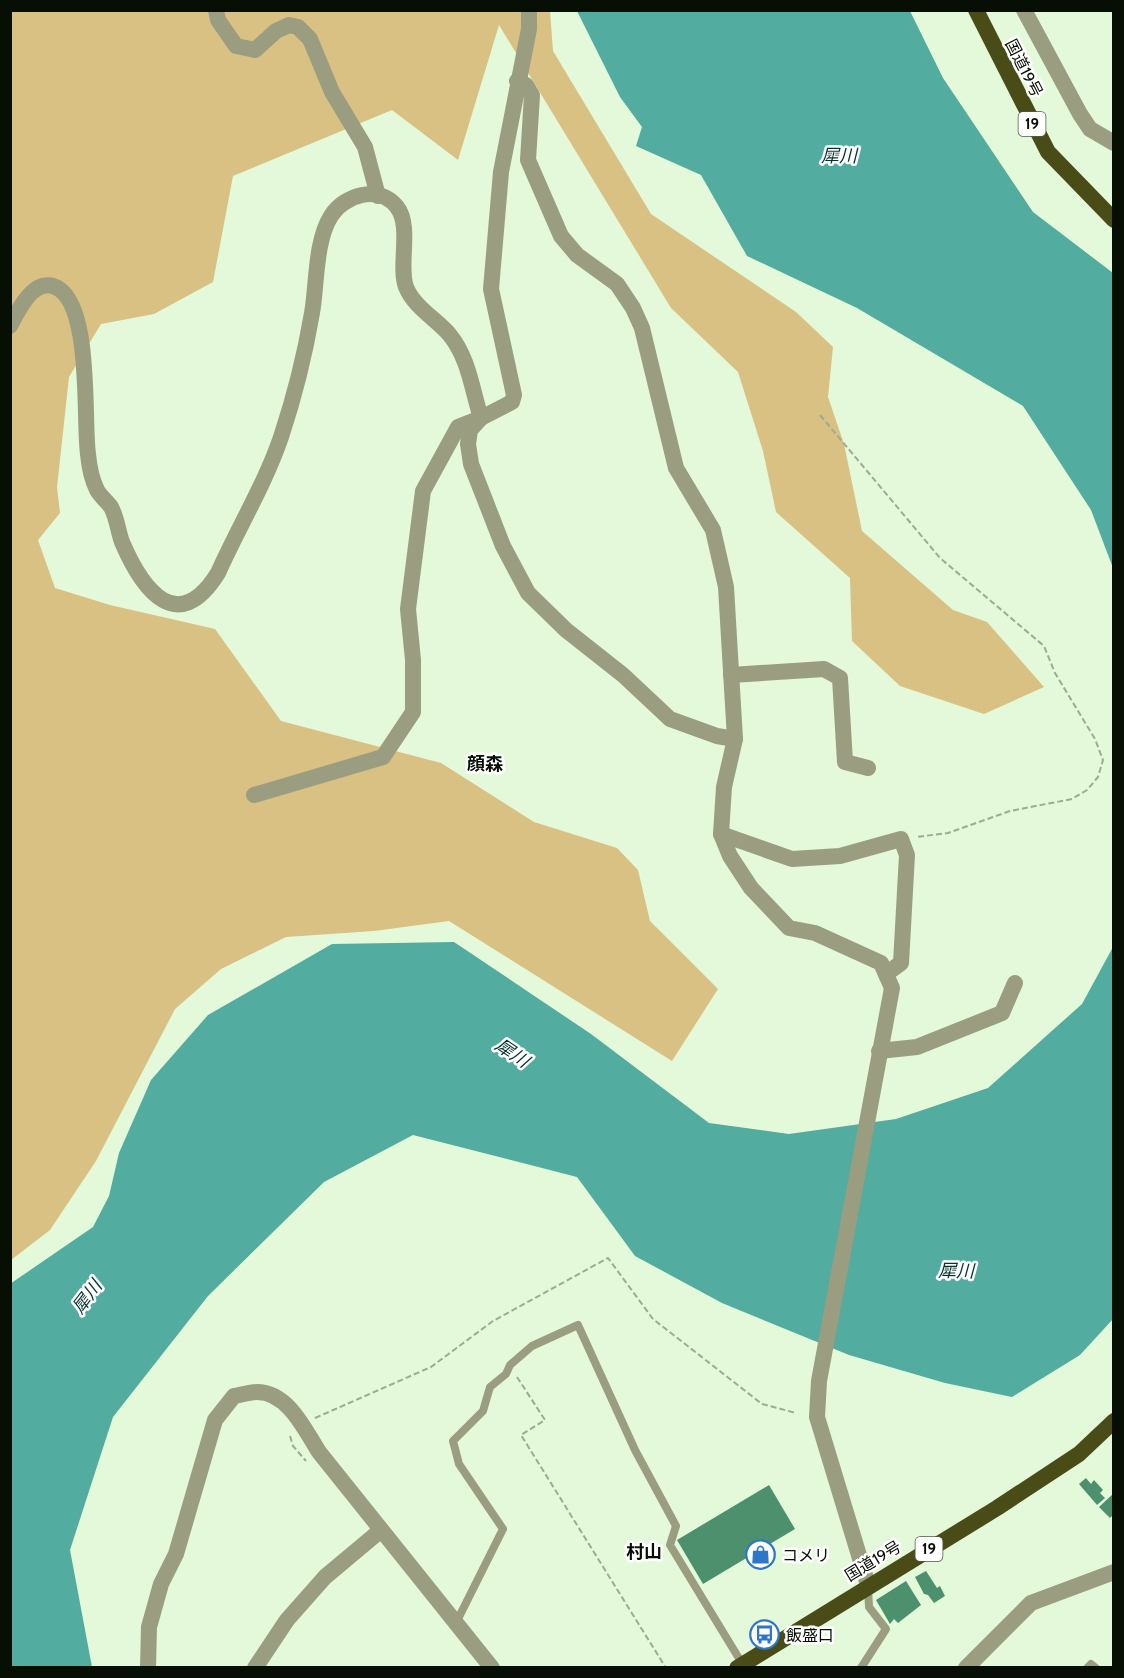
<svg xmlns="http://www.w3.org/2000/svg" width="1124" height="1678" font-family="Cabin,'Noto Sans JP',sans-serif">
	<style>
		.green { fill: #d9c083 }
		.water { fill: #52ac9f }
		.building { fill: #4c906d }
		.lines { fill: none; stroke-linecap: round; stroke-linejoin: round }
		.path { stroke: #9bac93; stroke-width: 2; stroke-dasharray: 6 3; stroke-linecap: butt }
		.service { stroke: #9b9d81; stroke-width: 8 }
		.minor { stroke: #9b9d81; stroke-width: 16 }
		.tertiary { stroke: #9b9d81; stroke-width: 16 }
		.trunk { stroke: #494c17; stroke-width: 16 }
		.labels { text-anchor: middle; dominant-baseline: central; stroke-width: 5; stroke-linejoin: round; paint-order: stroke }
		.shield { fill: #fff; stroke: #51564f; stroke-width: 1.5 }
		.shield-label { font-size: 15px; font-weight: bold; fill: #070e04 }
		.street-label { font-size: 16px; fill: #070e04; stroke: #fff }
		.poi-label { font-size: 16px; fill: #070e04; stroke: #fff; text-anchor: start }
		.water-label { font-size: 18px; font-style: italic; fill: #06332e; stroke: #fff }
		.neighbourhood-label { font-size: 18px; font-weight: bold; fill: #070e04; stroke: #fff }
	</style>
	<rect width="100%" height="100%" fill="#e3f9d9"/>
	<path class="green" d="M11,11H550L553,51L651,214L796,312L833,347L828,397L844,444L862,531L953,610L987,622L1044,687L984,714L900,686L852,641L850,578L776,512L763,451L738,372L671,308L499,25L458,160L392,110L233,176L213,282L154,314L101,324L69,377L57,487L60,513L38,540L55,588L110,605L215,629L281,721L441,763L534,822L617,848L638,870L650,921L718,989L672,1061L449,921L374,931L286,937L221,969L175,1009L96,1161L50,1230L11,1260Z"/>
	<g class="water">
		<path d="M577,11H910L943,78L1033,212L1113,273V568L1091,510L1023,406L857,308L747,256L701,175L636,146L642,127L620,97Z"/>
		<path d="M454,942L591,1034L709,1123L789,1134L896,1119L988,1088L1082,1004L1113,947V1319L1080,1355L1012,1397L945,1383L849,1355L722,1303L635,1256L577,1177L413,1135L324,1182L208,1296L113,1417L70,1550L92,1667H11L10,1284L93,1227L109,1196L119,1153L151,1080L208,1015L332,944Z"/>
	</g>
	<g class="building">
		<path d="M1086,1478L1091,1484L1094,1480L1103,1490L1100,1493L1105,1498L1097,1505L1079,1484Z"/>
		<path d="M769,1485L795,1529L703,1584L677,1540Z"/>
		<path d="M1114,1493V1514L1110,1518L1099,1507Z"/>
		<path d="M926,1571L937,1588L940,1586L945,1596L934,1603L928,1595L924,1594L915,1577Z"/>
		<path d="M906,1581L921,1605L898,1623L894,1619L890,1624L876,1600Z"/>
	</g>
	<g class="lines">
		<g class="path">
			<path d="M820,415L940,558L1044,646L1055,673L1095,739L1103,760L1098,777L1087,790L1072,799L1010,811L948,833L916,837"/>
			<path d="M517,1377L545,1420L521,1435L666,1668"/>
			<path d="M315,1418L431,1367L493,1321L608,1258L653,1319L762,1404L796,1413"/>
			<path d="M290,1436L293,1446L306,1461"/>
		</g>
		<g class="service">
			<path d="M456,1623L503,1529L459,1464L453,1441L483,1411L490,1387L506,1374L510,1365L532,1346L578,1325L635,1450L676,1526L670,1545L743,1665"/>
			<path d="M861,1668L886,1629L869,1607L868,1588"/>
			<path d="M1087,1668L1091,1664L1096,1668"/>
		</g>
		<g class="minor">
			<path d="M216,10L218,20L236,46L255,50L276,31L289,25L298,27L310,39L332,92L365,147L378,196"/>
			<path d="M1024,10L1080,114L1090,129L1114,143"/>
			<path d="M517,81L526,85L532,95L528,160L561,236L577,255L617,284L633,308L642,328L676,468L713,530L726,587L735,739"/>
			<path d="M10,326C18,311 32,280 53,286C93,298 83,419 88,454C89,465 92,480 97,490C100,496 107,501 111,507C117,518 118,531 122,542C143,591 178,637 218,573C238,528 265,484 281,437C294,398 305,354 312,313C317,285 315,241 331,216C344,195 379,184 397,207C412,226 398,266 406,287C414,307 436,319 449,334C469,358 472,390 481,418L458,427L423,491L408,609L413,660V712L383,757L254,795"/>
			<path d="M731,675L824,669L840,678L845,762L868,768"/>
			<path d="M721,834L792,859L840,856L901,839L907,855L901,963L886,974"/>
			<path d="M879,1051L917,1047L1002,1013L1015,983"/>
			<path d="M148,1668L149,1627L161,1584L176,1554L215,1420L234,1396C241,1395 250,1392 257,1392C288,1392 305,1430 319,1452L492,1668"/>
			<path d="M255,1668L287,1620L325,1577L381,1530"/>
			<path d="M966,1668L1031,1603L1114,1572"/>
		</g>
		<path class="tertiary" d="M529,10V29L501,172L491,289L514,395L512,402L481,418L470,430L468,444L471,464L503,546L528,593L566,630L623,675L670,719L717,736L735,739L724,787L721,834L730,856L751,888L789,928L815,933L881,963L892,988L819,1381L817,1417L868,1585"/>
		<g class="trunk">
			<path d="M976,10L1048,152L1114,220"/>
			<path d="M737,1668L997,1508L1079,1454L1114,1421"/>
		</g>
	</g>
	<defs>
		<symbol id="shop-ring" viewBox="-11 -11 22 22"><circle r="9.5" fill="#fff" stroke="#2e77c8" stroke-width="1.5"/><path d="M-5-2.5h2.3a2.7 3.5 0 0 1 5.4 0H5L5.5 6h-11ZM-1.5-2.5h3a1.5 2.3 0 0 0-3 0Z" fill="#2e77c8"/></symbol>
		<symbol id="bus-ring" viewBox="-11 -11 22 22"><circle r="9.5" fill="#fff" stroke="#2e77c8" stroke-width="1.5"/><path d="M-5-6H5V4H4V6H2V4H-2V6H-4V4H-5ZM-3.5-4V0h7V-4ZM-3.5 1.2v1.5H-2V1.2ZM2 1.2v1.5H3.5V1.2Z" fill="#2e77c8"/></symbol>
	</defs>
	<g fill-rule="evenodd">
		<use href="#shop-ring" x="744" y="1538" width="33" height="33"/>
		<use href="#bus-ring" x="748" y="1618" width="33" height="33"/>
	</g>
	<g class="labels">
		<g class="shield">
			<rect x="1018.5" y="112" width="27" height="24" rx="4.5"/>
			<rect x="915.5" y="1537" width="27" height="24" rx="4.5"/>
		</g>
		<g class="shield-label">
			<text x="1032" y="124">19</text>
			<text x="929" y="1549">19</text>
		</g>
		<g class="street-label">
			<text transform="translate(1024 68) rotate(63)">国道19号</text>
			<text transform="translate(873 1561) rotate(-31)">国道19号</text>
		</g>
		<g class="poi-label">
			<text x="782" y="1555">コメリ</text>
			<text x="786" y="1635">飯盛口</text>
		</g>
		<g class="water-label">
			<text x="839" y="156">犀川</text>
			<text transform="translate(512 1053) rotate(34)">犀川</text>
			<text transform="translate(956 1271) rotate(1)">犀川</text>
			<text transform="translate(87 1297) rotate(-53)">犀川</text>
		</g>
		<g class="neighbourhood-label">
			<text x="485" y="764">顔森</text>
			<text x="644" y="1552">村山</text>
		</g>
	</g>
	<rect width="1124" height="1678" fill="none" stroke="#070e04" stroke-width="24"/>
</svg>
